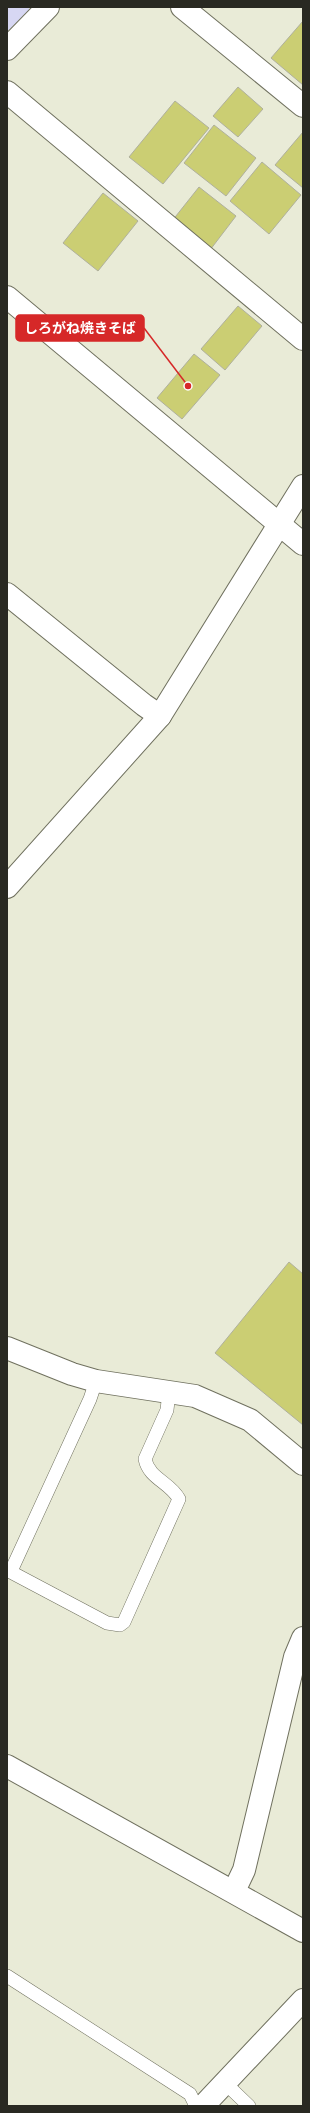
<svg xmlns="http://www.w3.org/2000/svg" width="310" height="2113" font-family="Karla,'Noto Sans JP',sans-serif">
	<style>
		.green { fill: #d7d7f3 }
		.building { fill: #cbce73; stroke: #afb09d }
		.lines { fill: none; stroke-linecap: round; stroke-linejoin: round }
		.lane-casing { stroke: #70715f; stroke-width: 14 }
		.street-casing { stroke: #70715f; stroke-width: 24 }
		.secondary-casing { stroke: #70715f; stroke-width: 24 }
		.lane { stroke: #fff; stroke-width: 13 }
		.street { stroke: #fff; stroke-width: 22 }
		.secondary { stroke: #fff; stroke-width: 22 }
		.leader { fill: none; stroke: #d62828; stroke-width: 1.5 }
		.callout-dot { fill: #d62828; stroke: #fff; stroke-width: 1.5 }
		.callout { fill: #d62828; stroke: #d62828; stroke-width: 1.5 }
		.callout-label { font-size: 14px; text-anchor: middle; font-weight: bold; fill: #fff }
	</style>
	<rect width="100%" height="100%" fill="#e9ebd7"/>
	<path class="green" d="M7,7H29V10L7,32Z"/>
	<g class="building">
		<path d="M303,21V85L271,58Z"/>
		<path d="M238,87L263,109L238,137L213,116Z"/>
		<path d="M175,101L209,128L163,184L129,157Z"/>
		<path d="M214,125L256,158L226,196L184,163Z"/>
		<path d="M303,132V188L275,165Z"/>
		<path d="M262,162L301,195L269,234L230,201Z"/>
		<path d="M199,187L236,216L210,250L172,221Z"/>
		<path d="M103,193L138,221L98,271L63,243Z"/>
		<path d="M238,306L262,326L225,370L201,349Z"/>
		<path d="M194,354L220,375L182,419L157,398Z"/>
		<path d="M289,1262L303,1274V1425L215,1353Z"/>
	</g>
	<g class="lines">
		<defs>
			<g id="lane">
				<path d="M7,1570L107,1623L120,1625L124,1622L179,1499C170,1482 149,1479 145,1459L167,1410L169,1392"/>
				<path d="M11,1571L90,1399L96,1381"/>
				<path d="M7,1976L190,2094L196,2106"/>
				<path d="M225,2083L249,2106"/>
			</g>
			<g id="street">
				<path d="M182,7L303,106"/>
				<path d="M7,49L48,7"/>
				<path d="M7,92L303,339"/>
				<path d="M7,297L303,544"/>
				<path d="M7,594L144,705L160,716"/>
				<path d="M7,887L160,716L303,486"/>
				<path d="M7,1348L72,1374L96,1381L195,1396L250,1420L303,1464"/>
				<path d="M7,1766L303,1931"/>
				<path d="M234,1891L244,1870L295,1657L303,1638"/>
			</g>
			<path id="secondary" d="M203,2106L303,2000"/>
		</defs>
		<use href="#lane" class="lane-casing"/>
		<use href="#street" class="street-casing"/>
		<use href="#secondary" class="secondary-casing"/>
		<use href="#lane" class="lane"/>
		<use href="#street" class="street"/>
		<use href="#secondary" class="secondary"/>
	</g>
	<path class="leader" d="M188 386L144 328"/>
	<circle class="callout-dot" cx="188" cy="386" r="4"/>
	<rect class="callout" x="16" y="315" width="128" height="26" rx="4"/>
	<g class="callout-label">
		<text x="80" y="333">しろがね焼きそば</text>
	</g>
	<rect width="310" height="2113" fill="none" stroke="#292922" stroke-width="16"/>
</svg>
